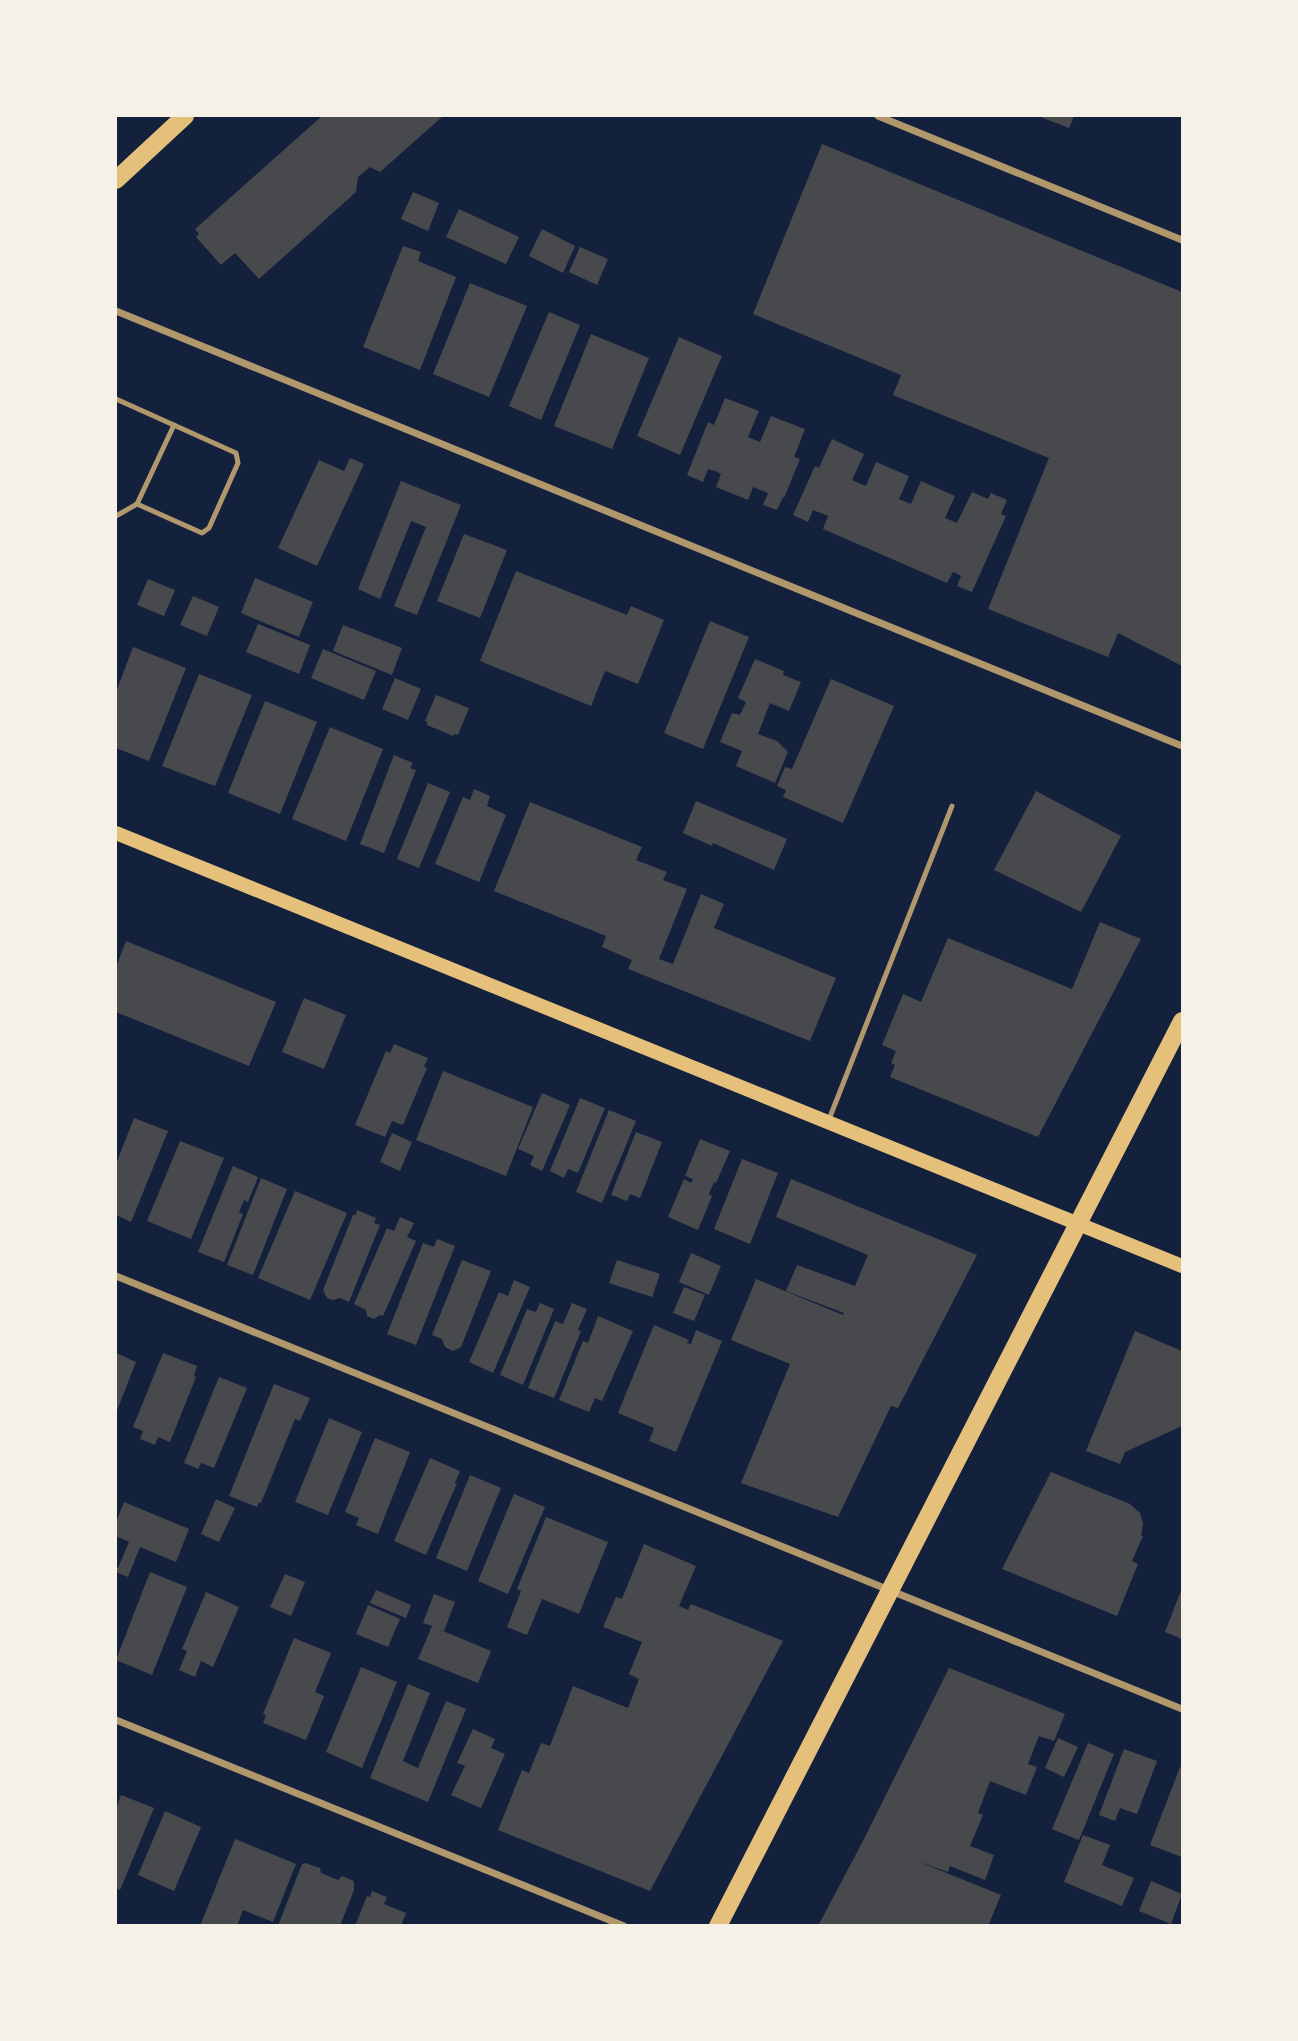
<svg xmlns="http://www.w3.org/2000/svg" width="1298" height="2041" font-family="'Nunito Sans',sans-serif">
	<style>
		.building { fill: #48494c }
		.lines { fill: none; stroke-linecap: round; stroke-linejoin: round }
		.service { stroke: #b1986c; stroke-width: 5 }
		.minor { stroke: #b1986c; stroke-width: 7 }
		.secondary { stroke: #e5c07b; stroke-width: 14 }
		.primary { stroke: #e5c07b; stroke-width: 18 }
	</style>
	<rect width="100%" height="100%" fill="#14213d"/>
	<g class="building">
		<path d="M322,116H443L380,172L370,167L358,177L356,192L259,279L235,253L221,265L196,237L199,234L195,229Z"/>
		<path d="M1038,116H1074L1069,128Z"/>
		<path d="M822,144L1182,292V666L1118,633L1108,657L988,609L1049,458L893,395L901,375L753,314Z"/>
		<path d="M413,192L439,203L428,231L401,219Z"/>
		<path d="M459,209L519,237L506,264L446,237Z"/>
		<path d="M542,229L575,246L563,273L529,256Z"/>
		<path d="M403,246L421,252L418,261L456,277L420,370L363,347Z"/>
		<path d="M580,247L608,259L597,285L569,272Z"/>
		<path d="M470,283L527,306L489,397L433,374Z"/>
		<path d="M549,312L580,325L541,420L509,406Z"/>
		<path d="M591,334L649,358L612,449L554,426Z"/>
		<path d="M679,337L722,356L680,455L637,436Z"/>
		<path d="M725,398L759,411L748,437L760,442L771,416L805,429L794,457L800,459L784,498L783,497L777,510L763,505L768,493L753,487L748,500L716,487L721,474L715,471L708,469L703,482L687,475L708,422L714,425Z"/>
		<path d="M832,439L864,454L852,480L866,486L876,462L909,476L899,499L911,504L921,481L955,496L945,518L957,523L972,492L988,499L991,493L1007,500L1001,514L1006,516L972,592L957,586L961,576L956,573L953,572L947,583L823,529L828,516L813,510L808,522L793,515L815,466L819,468Z"/>
		<path d="M350,458L364,464L317,566L278,548L319,460L344,471Z"/>
		<path d="M401,481L461,505L417,615L394,606L426,527L411,521L380,599L358,589Z"/>
		<path d="M464,534L507,550L480,618L437,601Z"/>
		<path d="M516,571L627,615L631,606L664,620L638,684L605,671L591,706L480,661Z"/>
		<path d="M255,578L313,602L299,637L241,613Z"/>
		<path d="M148,579L175,590L164,616L137,605Z"/>
		<path d="M193,596L219,607L207,636L180,625Z"/>
		<path d="M710,621L749,637L703,749L664,733Z"/>
		<path d="M258,624L310,645L299,674L246,652Z"/>
		<path d="M343,625L402,648L392,675L333,651Z"/>
		<path d="M133,647L186,668L149,761L116,748V692Z"/>
		<path d="M323,649L376,671L364,700L311,678Z"/>
		<path d="M755,659L784,671L783,675L801,682L789,711L770,703L758,734L777,741L788,752L775,783L736,766L742,751L720,742L732,713L740,715L746,702L738,698Z"/>
		<path d="M199,674L252,695L215,786L162,766Z"/>
		<path d="M395,678L421,689L408,720L382,709Z"/>
		<path d="M831,679L894,706L843,823L783,797L786,790L777,786L785,767L792,769Z"/>
		<path d="M436,695L469,708L458,735L455,734L453,736L427,725V722L425,721Z"/>
		<path d="M265,701L317,722L280,814L228,793Z"/>
		<path d="M330,727L383,749L346,841L292,819Z"/>
		<path d="M394,755L413,763L410,768L416,770L384,853L360,844Z"/>
		<path d="M428,783L450,792L419,868L397,859Z"/>
		<path d="M474,789L490,796L487,806L506,815L479,882L435,864L463,797L470,800Z"/>
		<path d="M1036,791L1121,836L1081,912L994,870Z"/>
		<path d="M696,801L787,839L774,870L713,843L712,846L683,833Z"/>
		<path d="M530,802L642,847L636,860L667,872L663,880L687,889L659,959L673,964L701,894L724,904L714,928L836,978L810,1041L628,969L632,960L602,947L606,936L494,891Z"/>
		<path d="M1100,922L1141,939L1038,1137L890,1077L895,1065L891,1063L896,1051L882,1045L903,994L921,1002L948,938L1072,989Z"/>
		<path d="M126,941L276,1002L249,1066L116,1012V967Z"/>
		<path d="M304,998L346,1015L324,1069L282,1052Z"/>
		<path d="M394,1044L428,1058L424,1067L427,1068L403,1125L392,1121L385,1137L355,1125L386,1051L390,1053Z"/>
		<path d="M443,1071L533,1107L506,1176L416,1140Z"/>
		<path d="M542,1093L570,1105L542,1171L530,1165L534,1156L518,1149Z"/>
		<path d="M580,1098L605,1108L578,1173L568,1169L564,1178L550,1171Z"/>
		<path d="M609,1110L636,1121L602,1203L576,1192Z"/>
		<path d="M134,1118L168,1131L131,1222L116,1215V1164Z"/>
		<path d="M636,1132L662,1142L640,1198L630,1194L627,1201L611,1195Z"/>
		<path d="M392,1133L412,1142L400,1171L380,1162Z"/>
		<path d="M700,1139L730,1151L716,1183L714,1182L709,1194L712,1196L698,1230L668,1217L684,1179L691,1183L693,1179L685,1176Z"/>
		<path d="M180,1141L224,1158L191,1239L147,1221Z"/>
		<path d="M742,1159L778,1173L750,1244L714,1229Z"/>
		<path d="M233,1166L258,1177L248,1202L244,1200L239,1212L243,1214L224,1262L198,1252Z"/>
		<path d="M261,1178L287,1189L253,1275L227,1265Z"/>
		<path d="M791,1179L977,1255L898,1408L891,1406L838,1517L741,1483L790,1364L731,1340L756,1279L843,1315L844,1313L786,1291L797,1265L855,1286L868,1255L776,1217Z"/>
		<path d="M295,1191L347,1213L310,1300L258,1278Z"/>
		<path d="M357,1210L376,1218L374,1223L380,1225L349,1302L340,1298L333,1300L327,1298L323,1290L353,1215H356Z"/>
		<path d="M400,1217L414,1223L407,1237L416,1241L383,1316L380,1315L374,1319L367,1316L366,1310L354,1304L387,1228L394,1231Z"/>
		<path d="M437,1239L455,1246L416,1345L387,1334L423,1243L434,1247Z"/>
		<path d="M691,1253L721,1266L709,1295L679,1282Z"/>
		<path d="M462,1260L491,1271L461,1347L453,1351L445,1347L442,1339L432,1335Z"/>
		<path d="M617,1260L660,1274L652,1297L609,1283Z"/>
		<path d="M514,1280L530,1287L493,1373L469,1362L499,1292L508,1296Z"/>
		<path d="M684,1287L705,1295L694,1321L673,1313Z"/>
		<path d="M540,1303L554,1309L523,1385L500,1375L527,1309L536,1312Z"/>
		<path d="M572,1303L587,1309L578,1330L581,1331L554,1398L528,1388L555,1321L563,1324Z"/>
		<path d="M598,1316L633,1331L602,1401L595,1398L589,1412L559,1400L583,1341L588,1343Z"/>
		<path d="M654,1325L689,1340L687,1343L691,1344L696,1330L722,1341L676,1452L649,1441L654,1428L618,1413Z"/>
		<path d="M1135,1331L1182,1351V1426L1125,1452L1120,1464L1086,1451Z"/>
		<path d="M116,1353L136,1362L116,1413Z"/>
		<path d="M163,1353L197,1366L194,1376L196,1377L170,1442L158,1437L155,1445L140,1439L143,1431L133,1427Z"/>
		<path d="M219,1377L247,1388L214,1468L201,1463L198,1469L184,1463Z"/>
		<path d="M274,1384L310,1398L300,1421L295,1419L261,1503L259,1502L257,1507L229,1496Z"/>
		<path d="M329,1418L362,1432L328,1515L295,1502Z"/>
		<path d="M375,1438L410,1452L378,1534L356,1525L359,1518L345,1512Z"/>
		<path d="M430,1458L460,1471L455,1483H457L426,1555L394,1541Z"/>
		<path d="M1051,1472L1130,1504L1140,1513L1143,1524L1141,1535L1143,1536L1132,1561L1138,1564L1117,1616L1002,1569Z"/>
		<path d="M470,1475L501,1488L467,1571L436,1558Z"/>
		<path d="M514,1494L545,1507L508,1594L478,1581Z"/>
		<path d="M216,1499L235,1508L219,1542L201,1534Z"/>
		<path d="M124,1502L189,1529L176,1562L140,1547L128,1577L116,1572V1567L118,1568L129,1542L116,1536V1522Z"/>
		<path d="M546,1517L608,1542L579,1614L542,1599L527,1635L507,1627L521,1591L517,1589Z"/>
		<path d="M644,1544L696,1566L679,1606L688,1610L691,1604L783,1641L650,1891L498,1830L522,1770L529,1773L541,1743L550,1746L573,1686L628,1708L639,1679L629,1674L642,1642L603,1627L616,1597L622,1599Z"/>
		<path d="M150,1572L187,1587L152,1675L116,1660Z"/>
		<path d="M285,1574L305,1582L291,1616L270,1607Z"/>
		<path d="M1182,1588V1639L1165,1632Z"/>
		<path d="M376,1590L411,1605L406,1618L370,1603Z"/>
		<path d="M206,1592L239,1607L213,1667L201,1661L195,1677L179,1670L187,1651L182,1649Z"/>
		<path d="M434,1594L455,1602L444,1631L436,1628L491,1651L478,1683L418,1659L432,1626L423,1623Z"/>
		<path d="M368,1605L400,1619L388,1647L356,1634Z"/>
		<path d="M294,1638L331,1653L315,1692L324,1696L306,1740L263,1723L266,1715L263,1714Z"/>
		<path d="M361,1667L397,1682L362,1768L326,1752Z"/>
		<path d="M949,1668L1065,1714L1054,1741L1039,1736L1028,1764L1037,1767L1026,1795L990,1781L978,1813L983,1815L970,1846L994,1855L985,1880L950,1866L948,1872L917,1861L1001,1895L988,1926H818L864,1839Z"/>
		<path d="M408,1684L430,1693L403,1761L418,1768L446,1701L466,1709L428,1802L370,1778Z"/>
		<path d="M473,1729L495,1739L491,1748L505,1754L481,1808L451,1795L465,1766L457,1763Z"/>
		<path d="M1058,1738L1078,1747L1064,1777L1045,1768Z"/>
		<path d="M1088,1743L1114,1754L1079,1840L1052,1829Z"/>
		<path d="M1124,1749L1157,1761L1137,1814L1120,1808L1115,1821L1099,1815Z"/>
		<path d="M1180,1767L1182,1768V1857L1150,1845Z"/>
		<path d="M121,1795L154,1808L120,1890L116,1888V1809Z"/>
		<path d="M165,1811L201,1827L174,1891L138,1875Z"/>
		<path d="M1083,1835L1110,1845L1102,1865L1134,1878L1122,1906L1064,1882Z"/>
		<path d="M235,1839L296,1864L273,1922L243,1910L237,1926L226,1924L225,1926H200Z"/>
		<path d="M305,1863L320,1868L321,1873L328,1876L338,1880L342,1876L354,1881V1890L340,1926H278L302,1864Z"/>
		<path d="M1151,1881L1182,1894L1171,1924L1139,1911Z"/>
		<path d="M372,1891L387,1897L384,1904L406,1913L401,1926H355L367,1896L370,1897Z"/>
	</g>
	<g class="lines">
		<g class="service">
			<path d="M116,399L236,453L238,463L209,528L202,533L137,504L116,516"/>
			<path d="M137,504L174,425"/>
			<path d="M828,1122L952,806"/>
		</g>
		<g class="minor">
			<path d="M878,116L1182,240"/>
			<path d="M116,311L1182,746"/>
			<path d="M116,1276L1182,1709"/>
			<path d="M116,1720L624,1926"/>
		</g>
		<path class="secondary" d="M116,833L1182,1266"/>
		<g class="primary">
			<path d="M116,180L185,116"/>
			<path d="M718,1926L1182,1021"/>
		</g>
	</g>
	<rect width="1298" height="2041" fill="none" stroke="#f6f1e7" stroke-width="234"/>
</svg>
